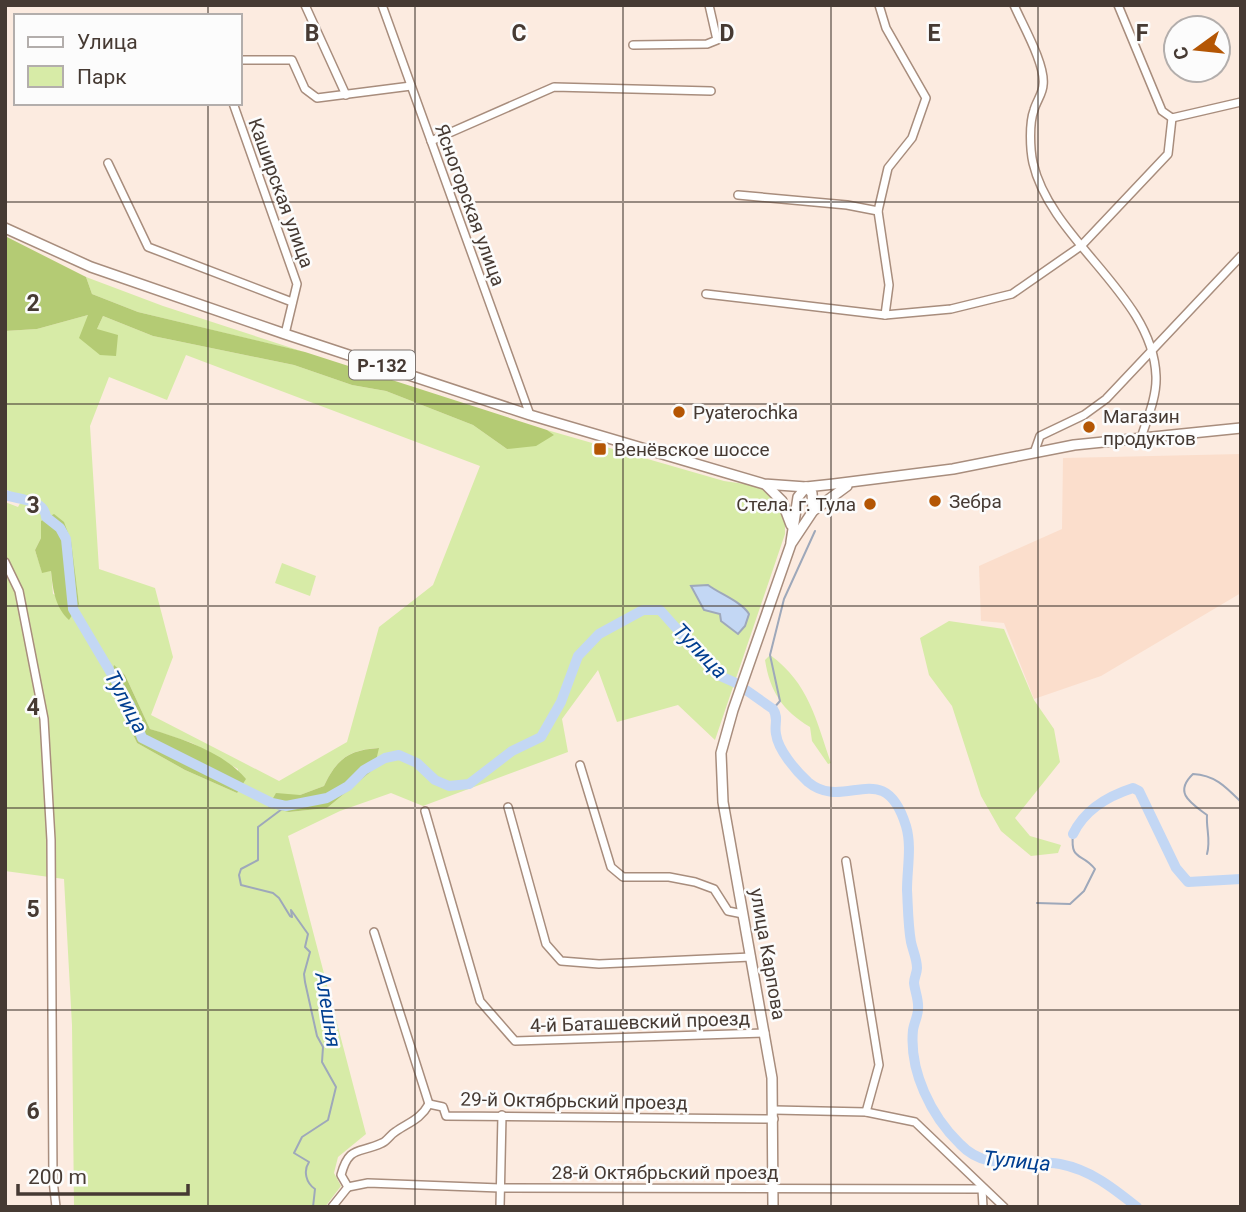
<svg xmlns="http://www.w3.org/2000/svg" width="1246" height="1212" font-family="Roboto,sans-serif">
	<style>
		.built { fill: #fbdecc }
		.green { fill: #d7eba7; fill-rule: evenodd }
		.forest { fill: #b4cb74 }
		.water { fill: #c3d7f4; stroke: #9ea8ba; stroke-width: 2 }
		.lines { fill: none; stroke-linecap: round; stroke-linejoin: round }
		.stream { stroke: #9ea8ba; stroke-width: 2 }
		.river { stroke: #c3d7f4; stroke-width: 10 }
		.minor-casing { stroke: #a88d7d; stroke-width: 10 }
		.major-casing { stroke: #a88d7d; stroke-width: 12 }
		.minor { stroke: #fff; stroke-width: 7 }
		.major { stroke: #fff; stroke-width: 9 }
		.grid { fill: none; stroke: #463a33; stroke-width: 2; stroke-opacity: 0.55 }
		.poi-dot { fill: #b45604; stroke: #fcfcfc; stroke-width: 2.5 }
		.labels { text-anchor: middle; dominant-baseline: central; stroke-width: 5; stroke-linejoin: round; paint-order: stroke }
		.shield { fill: #fcfcfc; stroke: #7d746f; stroke-width: 2 }
		.shield-label { font-size: 18px; font-weight: bold; fill: #463a33 }
		.street-label { font-size: 19px; fill: #463a33; stroke: #fcfcfc }
		.poi-label { font-size: 19px; fill: #463a33; stroke: #fcfcfc; text-anchor: start }
		.water-label { font-size: 21px; font-style: italic; fill: #003e90; stroke: #fcfcfc }
		.grid-label { font-size: 23px; text-anchor: middle; font-weight: bold; fill: #463a33; stroke: #fcfcfc; stroke-width: 5; stroke-linejoin: round; paint-order: stroke }
	</style>
	<rect width="100%" height="100%" fill="#fcebe0"/>
	<path class="built" d="M1241,454V593L1101,676L1034,699L1004,623L981,621L979,566L1062,529L1063,458Z"/>
	<g class="green">
		<path d="M86,277L163,306L304,352L138,312L92,294Z"/>
		<path d="M88,315L97,329L103,316L153,336L294,365L352,385L386,391L473,425L507,449L553,435L547,430L724,481L759,486L780,506L785,519V534L715,740L678,705L617,722L598,670L562,719L568,752L423,806L391,793L340,811L288,836L366,1134L338,1157L334,1173L341,1186L325,1207H74L72,1025L64,879L5,871V502L18,507L23,498L5,489V331L37,329ZM186,355L480,466L433,585L379,627L347,742L279,781L151,715L173,657L155,588L99,569L90,426L109,377L167,400ZM41,538L76,582L79,604L53,594L51,571L42,572L35,550ZM708,585L725,599L745,607L721,621L720,614L704,610L692,586ZM114,666L125,675L150,729L192,743L238,769L237,793L185,770L137,743L109,685ZM378,748L374,769L327,808L289,812L300,795L324,786C337,759 348,750 378,748Z"/>
		<path d="M282,563L316,576L310,596L275,583Z"/>
		<path d="M949,621L1004,629L1034,700L1054,729L1060,762L1015,818L1030,836L1061,845L1058,853L1031,856L1001,831L981,796L952,706L929,675L920,638Z"/>
		<path d="M770,655C809,683 816,720 831,763L828,764L812,741L810,727C783,711 770,692 765,660Z"/>
	</g>
	<g class="forest">
		<path d="M5,236L86,277L92,294L138,312L305,352L547,430L554,435L536,446L507,449L473,425L386,391L352,385L294,365L153,336L103,316L97,329L118,335L116,356L100,355L79,338L88,315L37,329L5,331Z"/>
		<path d="M54,514L64,522L71,541L79,604L69,620C55,607 53,590 51,571L42,573L35,550L41,538V521Z"/>
		<path d="M114,665L125,675L150,729C183,739 223,752 246,779L237,793L185,770L137,743L109,685Z"/>
		<path d="M379,748L374,769L327,808L289,812L268,807L276,793L300,795L324,786C337,759 348,750 379,748Z"/>
	</g>
	<path class="water" d="M708,585C720,594 742,602 749,614L745,626L738,634L721,621L720,614L704,610L691,586Z"/>
	<g class="lines">
		<g class="stream">
			<path d="M773,709L780,701L770,655L784,599L815,531"/>
			<path d="M286,806L258,827V860L241,869L239,875L241,885L273,893L279,898L290,916L292,917L291,910L308,934L305,947L310,952L304,974L305,982L317,1036L323,1047L322,1062L336,1087L328,1120L302,1137L294,1153L309,1162C303,1171 306,1183 315,1189L313,1207"/>
			<path d="M1207,854C1211,840 1206,829 1207,815C1191,803 1173,793 1193,774C1215,775 1226,787 1241,802"/>
			<path d="M1037,903L1070,904L1084,891L1095,869C1082,852 1070,862 1073,834"/>
		</g>
		<g class="river">
			<path d="M5,495C20,500 44,499 46,517L60,528L66,539L73,609L130,705L142,738L272,803L286,806L327,798L348,786L364,770L385,758L399,755L417,763L435,780L449,786L469,784L512,751L541,737L561,702L578,656L599,634L643,610H660L718,675L736,683L773,709C779,718 774,724 776,734C778,750 796,771 808,782C845,813 884,755 906,826C912,846 907,869 907,890C908,907 908,925 911,942C913,951 917,959 917,968C917,973 914,978 914,983C915,992 919,1000 918,1009C918,1016 914,1023 913,1030C909,1071 931,1116 960,1144C988,1174 1024,1157 1060,1164C1091,1170 1113,1188 1137,1207"/>
			<path d="M1073,834C1085,809 1108,796 1133,788L1139,791L1176,868L1188,882L1241,879"/>
		</g>
		<defs>
			<g id="minor">
				<path d="M305,5L346,95"/>
				<path d="M382,5L530,415"/>
				<path d="M879,5L886,28L926,98L912,138L888,168L878,211L889,285L885,315"/>
				<path d="M1014,5C1022,24 1046,65 1043,85C1043,93 1036,102 1034,110C1029,123 1030,149 1033,163C1051,241 1153,295 1156,376C1157,397 1147,419 1141,438"/>
				<path d="M1118,5L1162,111L1172,118"/>
				<path d="M633,45L707,44L717,40L709,5"/>
				<path d="M240,60H292L305,89L317,98L411,86"/>
				<path d="M233,103L297,284L285,334"/>
				<path d="M1172,118L1241,102"/>
				<path d="M431,141L554,87L711,91"/>
				<path d="M108,163L148,247L292,302"/>
				<path d="M738,195L847,205L878,211"/>
				<path d="M706,294L885,315L951,309L1012,294L1081,246L1168,154L1172,118"/>
				<path d="M1034,453L1040,436L1084,415L1106,399L1241,256"/>
				<path d="M5,562L19,591L44,719L51,840L53,1180L56,1207"/>
				<path d="M580,765L611,867L623,877H669L695,882L714,889L728,911L743,914"/>
				<path d="M508,807L546,944L561,961L599,964L751,957"/>
				<path d="M425,811L480,1001L515,1041L765,1033"/>
				<path d="M846,861L879,1065L866,1112"/>
				<path d="M374,932L429,1104"/>
				<path d="M429,1104L443,1107L446,1116L774,1119"/>
				<path d="M774,1110L866,1112L915,1122L1004,1207"/>
				<path d="M348,1187L368,1183L500,1188L982,1189"/>
				<path d="M348,1187L341,1175C349,1145 359,1154 382,1143C387,1141 390,1135 395,1132C409,1122 420,1120 429,1104"/>
				<path d="M982,1189L983,1207"/>
				<path d="M332,1207L348,1187"/>
				<path d="M500,1207L502,1115"/>
			</g>
			<g id="major">
				<path d="M5,228L91,267L285,334L530,415L764,484L806,487L834,484L953,469L1074,445L1241,428"/>
				<path d="M766,485L782,501L791,525"/>
				<path d="M806,487L812,493L813,511"/>
				<path d="M791,542L798,497L806,487"/>
				<path d="M773,1207L772,1078L723,802L721,753L733,710L791,544L813,511L847,486"/>
			</g>
		</defs>
		<use href="#minor" class="minor-casing"/>
		<use href="#major" class="major-casing"/>
		<use href="#minor" class="minor"/>
		<use href="#major" class="major"/>
	</g>
	<path class="grid" d="M208,5V16M415,5V1207M623,5V1207M831,5V1207M1038,5V1207M208,103V1207M5,202H1241M5,404H1241M5,606H1241M5,808H1241M5,1010H1241"/>
	<g class="poi-dot">
		<circle cx="679" cy="412" r="7"/>
		<circle cx="1089" cy="427" r="7"/>
		<rect x="593" y="442" width="14" height="14" rx="3.5"/>
		<circle cx="935" cy="501" r="7"/>
		<circle cx="870" cy="504" r="7"/>
	</g>
	<g class="labels">
		<rect class="shield" x="349" y="350.5" width="66" height="29" rx="5"/>
		<g class="shield-label">
			<text x="382" y="365">Р-132</text>
		</g>
		<g class="street-label">
			<text transform="translate(281 193) rotate(70)">Каширская улица</text>
			<text transform="translate(470 205) rotate(70)">Ясногорская улица</text>
			<text transform="translate(768 954) rotate(80)">улица Карпова</text>
			<text transform="translate(640 1022) rotate(-2)">4-й Баташевский проезд</text>
			<text transform="translate(574 1101) rotate(1)">29-й Октябрьский проезд</text>
			<text x="665" y="1172">28-й Октябрьский проезд</text>
		</g>
		<g class="poi-label">
			<text x="693" y="412">Pyaterochka</text>
			<text x="1103" y="416">Магазин<tspan x="1103" dy="22">продуктов</tspan></text>
			<text x="614" y="449">Венёвское шоссе</text>
			<text x="949" y="501">Зебра</text>
			<text x="856" y="504" text-anchor="end">Стела. г. Тула</text>
		</g>
		<g class="water-label">
			<text transform="translate(700 651) rotate(46)">Тулица</text>
			<text transform="translate(126 702) rotate(62)">Тулица</text>
			<text transform="translate(328 1010) rotate(81)">Алешня</text>
			<text transform="translate(1017 1161) rotate(5)">Тулица</text>
		</g>
	</g>
	<g class="grid-label">
		<text x="312" y="41">B</text>
		<text x="519" y="41">C</text>
		<text x="727" y="41">D</text>
		<text x="934" y="41">E</text>
		<text x="1142" y="41">F</text>
		<text x="33" y="311">2</text>
		<text x="33" y="513">3</text>
		<text x="33" y="715">4</text>
		<text x="33" y="917">5</text>
		<text x="33" y="1119">6</text>
	</g>
	<rect width="1246" height="1212" fill="none" stroke="#463a33" stroke-width="14"/>
	<rect x="14" y="14" width="228" height="91" fill="#fcfcfc" stroke="#b3aeac" stroke-width="2"/>
	<rect x="28" y="37" width="35" height="10" fill="#ffffff" stroke="#b3aeac" stroke-width="2"/>
	<text x="77" y="49" font-size="21" fill="#463a33">Улица</text>
	<rect x="28" y="66" width="35" height="21" fill="#d7eba7" stroke="#b3aeac" stroke-width="2"/>
	<text x="77" y="84" font-size="21" fill="#463a33">Парк</text>
	<g transform="translate(1197 49) rotate(255)"><circle r="33" fill="#fcfcfc" stroke="#b3aeac" stroke-width="2"/>
	<path d="M0-5L12 26L0 18L-12 26Z" fill="#b45604"/>
	<text y="-10" font-size="19" font-weight="bold" text-anchor="middle" fill="#463a33">С</text>
	</g>
	<path d="M18 1184v10h170v-10" fill="none" stroke="#463a33" stroke-width="3.5"/>
	<text x="28" y="1184" font-size="21" fill="#463a33" stroke="#fcfcfc" stroke-width="5" paint-order="stroke">200 m</text>
</svg>
